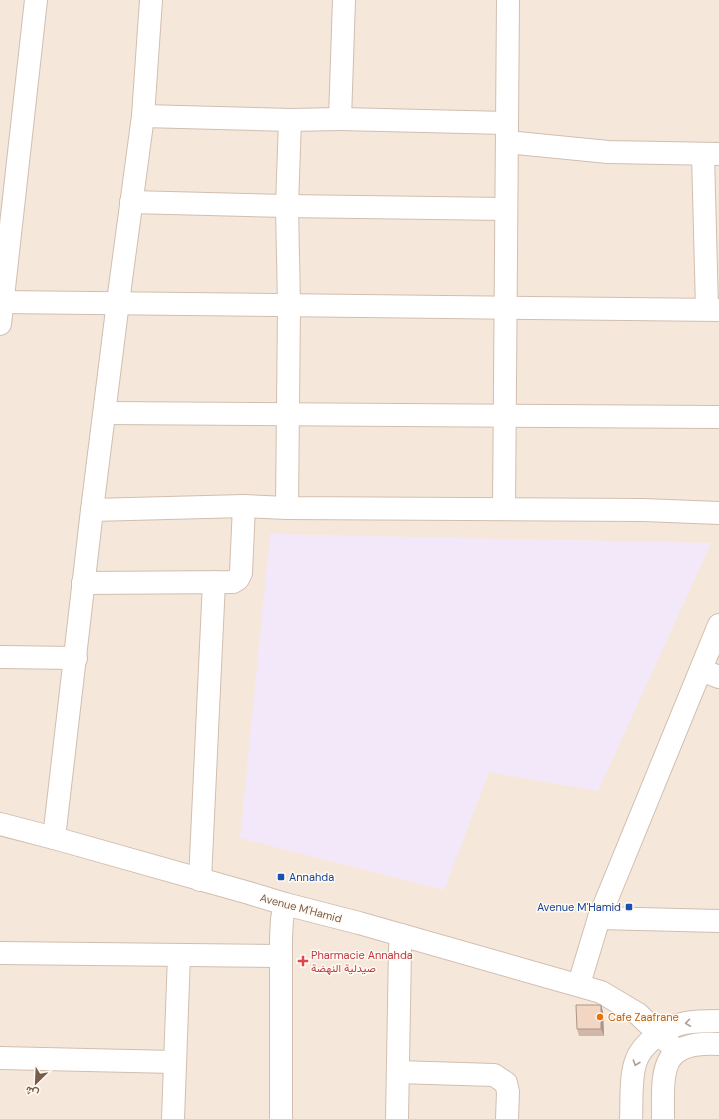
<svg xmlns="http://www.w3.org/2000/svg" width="719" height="1119" font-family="'DM Sans',Vazirmatn,sans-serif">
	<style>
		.residential { fill: #f5e8da }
		.education { fill: #f3e8fa }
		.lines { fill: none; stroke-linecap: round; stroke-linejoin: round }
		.minor-casing { stroke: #d1beb0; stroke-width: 24 }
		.tertiary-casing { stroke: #d1beb0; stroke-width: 24 }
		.minor { stroke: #fff; stroke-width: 22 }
		.tertiary { stroke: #fff; stroke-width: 22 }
		.wall { fill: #d1b7a8 }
		.shaded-wall { fill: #aa9588 }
		.building { fill: #f3d5c3; stroke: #aa9588 }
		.oneway { stroke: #af9d94 }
		.transit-dot { fill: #1a4fb4; stroke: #fffaf3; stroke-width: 1.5 }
		.health-dot { fill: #e0444e; stroke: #fffaf3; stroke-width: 1.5 }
		.food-dot { fill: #e8710a; stroke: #fffaf3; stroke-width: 1.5 }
		.labels { text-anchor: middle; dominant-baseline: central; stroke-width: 3; stroke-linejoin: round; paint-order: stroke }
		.transit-label { font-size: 11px; fill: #164399; stroke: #fffaf3; text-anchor: start }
		.street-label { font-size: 11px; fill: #7a5c4d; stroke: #fffaf3 }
		.health-label { font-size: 11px; fill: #be3a42; stroke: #fffaf3; text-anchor: start }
		.food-label { font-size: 11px; fill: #c56008; stroke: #fffaf3; text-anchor: start }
	</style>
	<rect width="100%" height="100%" fill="#fdf6ec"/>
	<rect class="residential" x="0" y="0" width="719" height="1119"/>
	<path class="education" d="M270,534L711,543L598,791L489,772L444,890L240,838Z"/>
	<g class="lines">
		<defs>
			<g id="minor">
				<path d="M143,116L290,120L287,206L289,305L287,508"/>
				<path d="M340,119L507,123"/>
				<path d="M290,120L340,119L344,0"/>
				<path d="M507,142L608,152L719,154"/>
				<path d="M703,154L707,309"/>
				<path d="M131,202L287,206L506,209"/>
				<path d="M0,302L719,310"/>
				<path d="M0,324L36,0"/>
				<path d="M105,413L719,417"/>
				<path d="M504,509L508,0"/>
				<path d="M92,510L244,506L287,508L643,510L719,513"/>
				<path d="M83,583L233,582L238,579L241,573L244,506"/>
				<path d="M0,657L76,658"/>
				<path d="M701,670L719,677"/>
				<path d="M54,838L92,510L118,302L143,116L151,0"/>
				<path d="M200,880L214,582"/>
				<path d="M599,918L719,921"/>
				<path d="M0,953L281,956"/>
				<path d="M579,984L599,918L719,625"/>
				<path d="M0,1058L174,1062"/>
				<path d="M398,1072L494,1075L506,1083L508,1092L507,1119"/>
				<path d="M173,1119L179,955"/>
				<path d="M281,1119V938L282,919L285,904"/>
				<path d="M397,1119L400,949L401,935"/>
			</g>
			<g id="tertiary">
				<path d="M0,824L54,838L249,893L285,904L359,923L601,992L638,1014L677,1051"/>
				<path d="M631,1119C632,1101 630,1077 636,1061C642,1043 667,1026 685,1023C696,1021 708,1021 719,1021"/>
				<path d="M663,1119C663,1072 658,1040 719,1044"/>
			</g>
		</defs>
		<use href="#minor" class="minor-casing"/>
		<use href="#tertiary" class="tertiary-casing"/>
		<use href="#minor" class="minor"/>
		<use href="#tertiary" class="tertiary"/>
	</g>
	<path class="wall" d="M601,1005L603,1012L604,1036H579L577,1029Z"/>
	<path class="shaded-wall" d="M601,1005L603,1012L604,1036L601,1029Z"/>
	<path class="building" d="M576,1005H601V1029H577Z"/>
	<defs><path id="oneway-chevron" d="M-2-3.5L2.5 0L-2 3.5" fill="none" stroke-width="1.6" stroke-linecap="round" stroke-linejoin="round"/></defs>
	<g class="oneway">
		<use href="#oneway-chevron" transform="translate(688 1023) rotate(172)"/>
		<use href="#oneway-chevron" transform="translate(636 1063) rotate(109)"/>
	</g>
	<g class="transit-dot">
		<rect x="277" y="873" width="8" height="8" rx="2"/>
		<rect x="625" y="903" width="8" height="8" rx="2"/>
	</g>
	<path class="health-dot" d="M301 955h4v4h4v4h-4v4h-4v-4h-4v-4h4z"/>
	<circle class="food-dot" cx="600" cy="1017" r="4"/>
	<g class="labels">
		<g class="transit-label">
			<text x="289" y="877">Annahda</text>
			<text x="621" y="907" text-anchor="end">Avenue M'Hamid</text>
		</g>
		<g class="street-label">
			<text transform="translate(301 908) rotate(15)">Avenue M'Hamid</text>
		</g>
		<g class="health-label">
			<text x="311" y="955">Pharmacie Annahda<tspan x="311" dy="13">صيدلية النهضة</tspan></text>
		</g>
		<g class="food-label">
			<text x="608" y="1017">Cafe Zaafrane</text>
		</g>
	</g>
	<g transform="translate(36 1083) rotate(204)" stroke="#fffaf3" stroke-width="3" paint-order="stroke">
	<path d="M0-3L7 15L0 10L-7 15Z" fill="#7a5c4d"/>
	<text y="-6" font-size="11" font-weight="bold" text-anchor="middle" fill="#7a5c4d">ش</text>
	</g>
</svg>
